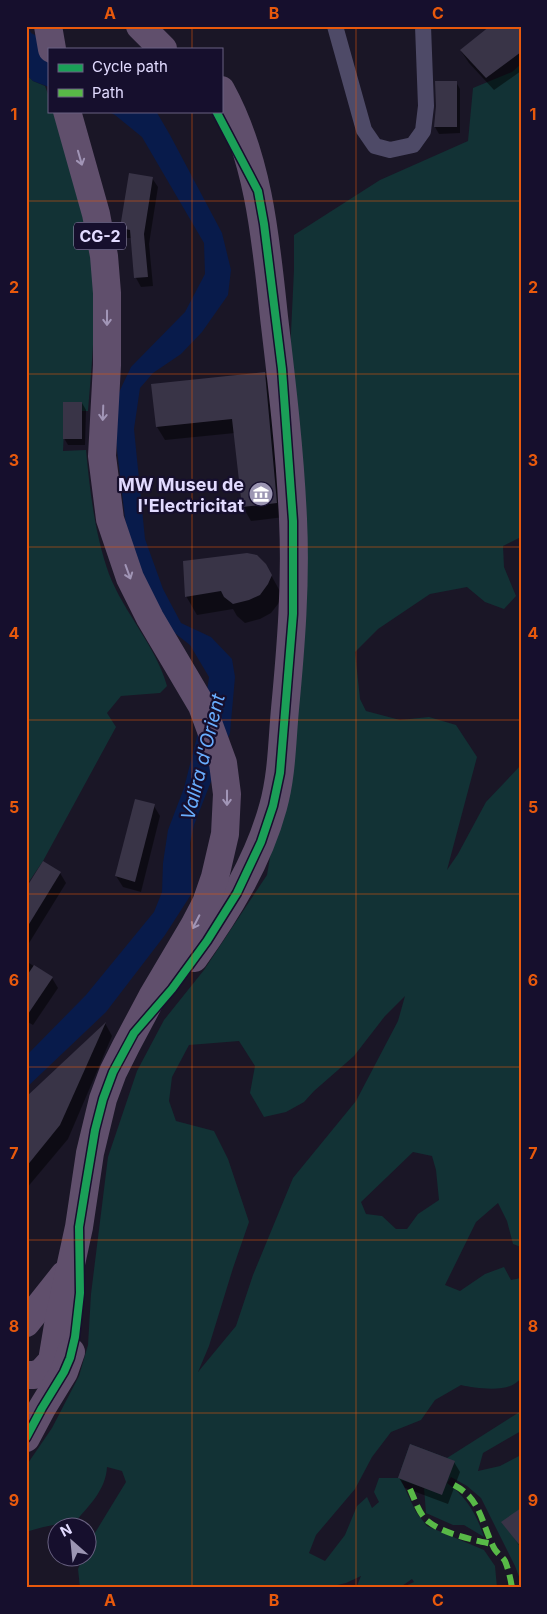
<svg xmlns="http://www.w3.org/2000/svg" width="547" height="1614" font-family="Inter,sans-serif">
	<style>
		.green { fill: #123235; fill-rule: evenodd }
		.water { fill: #081b4b }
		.shadow { fill: #0007 }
		.building { fill: #393447 }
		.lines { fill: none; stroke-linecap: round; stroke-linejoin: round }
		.minor { stroke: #4e4a67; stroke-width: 16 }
		.trunk { stroke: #604f6c; stroke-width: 28 }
		.quiet { stroke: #58b947; stroke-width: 6; stroke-dasharray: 12 6; stroke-linecap: butt }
		.cycleway-casing { stroke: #160f2d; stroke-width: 11 }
		.cycleway { stroke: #1a9f57; stroke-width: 8 }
		.oneway { stroke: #a195b6 }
		.grid { fill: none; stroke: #e8590c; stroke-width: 1; stroke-opacity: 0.55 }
		.labels { text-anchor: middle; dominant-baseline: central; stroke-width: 4.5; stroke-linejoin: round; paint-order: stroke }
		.shield { fill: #160f2d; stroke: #a59ec0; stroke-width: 1 }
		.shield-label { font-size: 16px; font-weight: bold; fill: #e2dbff }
		.poi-label { font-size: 18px; font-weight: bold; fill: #e2dbff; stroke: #160f2d; text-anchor: end }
		.water-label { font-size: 19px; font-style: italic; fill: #69aeff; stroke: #160f2d }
		.neatline { fill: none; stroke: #e8590c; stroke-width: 2 }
		.grid-label { font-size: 16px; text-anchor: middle; font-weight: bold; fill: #e8590c }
	</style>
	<rect width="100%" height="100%" fill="#1a1626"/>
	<g class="green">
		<path d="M521,64V537L503,546L504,567L516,596L504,609L485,602L467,587L430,594L378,629L355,652L360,699L366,711L400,720L429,717L456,725L477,757L447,870L458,854L486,802L521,765V1247L513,1244L507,1221L498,1203L476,1222L445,1285L460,1291L485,1274L504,1267L511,1280L521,1278V1379C518,1381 514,1385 510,1386C498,1391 473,1388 461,1385L435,1400L421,1420L391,1432L372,1457L355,1489L316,1535L309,1553L325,1561L345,1535L357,1506L367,1497L372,1508L379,1502L374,1492L379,1478H398L410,1444L447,1458L521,1411V1431L483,1453L478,1471L500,1466L521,1455V1582L515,1566L481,1498L467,1486L451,1477L447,1483C466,1496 477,1515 484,1537L464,1525H453L426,1513L424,1488L401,1480L416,1512L427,1526L484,1550L495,1566L497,1588H401L414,1582L412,1579L399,1588H356L361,1576L346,1583L325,1588H80L78,1569L83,1557L88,1556V1547L90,1541L126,1482L122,1471L107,1467C106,1490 88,1507 74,1523C57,1523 42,1527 26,1532V1466L52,1428L79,1376L88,1345L91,1294L108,1157L137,1071L164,1020L204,970L267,875L290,741L289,374L294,270V235L380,180L468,141L473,88L512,72ZM405,996L398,1021L356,1101L293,1178L253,1275L236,1326L198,1372L209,1346L233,1268L249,1222L228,1159L214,1131L176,1121L169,1101L172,1077L189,1045L239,1041L255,1066L250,1093L264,1117L286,1112L304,1102L314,1091L354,1056L385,1016ZM413,1152L432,1156L436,1170L439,1200L418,1214L407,1229H396L382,1216L366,1214L361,1202Z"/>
		<path d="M26,74L33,81L45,86L49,97V111H53C68,162 86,213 92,266C97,313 92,363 88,411H65L63,451L86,450C90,492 95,535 109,574C124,613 156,646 167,686L160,693L121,696L107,713L116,727L43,861L26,886Z"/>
	</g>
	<g class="water">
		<path d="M26,26H28L31,33L61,49H49V87L33,81L26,74Z"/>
		<path d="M107,111H156L170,135L222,233L231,270L228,295L202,332L181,354L153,373L140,388L134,429L145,539L163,589L181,623L211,637L232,659L235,677L230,733L194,825L190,843L192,893L165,935L106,1012L26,1088V1056L86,995L154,912L162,892L163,863L168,830L184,788L205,705L209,677L190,645L167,627L145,586L126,527L112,407L131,367L185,312L205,274L204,243L142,137L115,115Z"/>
	</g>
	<g class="shadow">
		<path d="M521,26V71L494,90L469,63L461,51Z"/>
		<path d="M456,82L460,89V133L439,134L435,127Z"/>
		<path d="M152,178L158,187L149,244L153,286L141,287L136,278L132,238H127L122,228Z"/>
		<path d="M264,373L272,387L284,517L251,521L243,507L235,433L165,440L157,427Z"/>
		<path d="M82,403L86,410L85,445H68L64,438Z"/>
		<path d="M265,564L282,595L278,604L271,613L260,619L245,623L237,616L233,609L197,615L186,596Z"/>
		<path d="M154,806L160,816L141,892L123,887L116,876Z"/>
		<path d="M43,863L60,873L66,883L26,948V890Z"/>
		<path d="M26,961L52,978L58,988L33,1025L26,1021Z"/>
		<path d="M105,1023L112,1036L68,1139L26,1189V1099Z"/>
		<path d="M454,1462L460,1472L448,1504L405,1488L399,1478Z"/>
		<path d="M521,1509V1548L503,1522Z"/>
	</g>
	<g class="building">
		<path d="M490,26H521V52L486,78L460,50Z"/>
		<path d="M435,81H457V127H434L436,106Z"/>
		<path d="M129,173L153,177L144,234L148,277L134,278L130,230L120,228Z"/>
		<path d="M265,372L277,503L242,507L232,419L156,427L151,384Z"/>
		<rect x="63" y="402" width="19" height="37"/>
		<path d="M247,553L257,555L266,564L272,575L268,584L260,595L249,600L233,604L224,597L221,591L185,597L183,561Z"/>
		<path d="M135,799L155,804L135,882L115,876Z"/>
		<path d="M43,861L61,872L26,929V888Z"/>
		<path d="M34,965L53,977L26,1017V977Z"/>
		<path d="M106,1022L60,1125L26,1167V1097Z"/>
		<path d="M410,1444L455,1461L442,1495L398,1478Z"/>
		<path d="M521,1508V1547L501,1522Z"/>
	</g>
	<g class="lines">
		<path class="minor" d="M335,26L364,130L375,146L390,150L413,145L423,131L426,106L423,26"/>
		<g class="trunk">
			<path d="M48,26L52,49"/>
			<path d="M140,26L163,49"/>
			<path d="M194,958C227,912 258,862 273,807C282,775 282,741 285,709C291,646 296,583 293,519C290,452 282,384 274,317C266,241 259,159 221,90"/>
			<path d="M26,1323L64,1275"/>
			<path d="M26,1375H34L42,1372L52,1361L59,1319L79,1227L90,1153L103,1099L113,1072L126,1046L152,997L194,926L206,903L215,877L225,834L227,794L223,763L202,706L150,618L130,578L110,519L102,456L107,365V293L104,256L96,214L67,111"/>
			<path d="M26,1438L42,1408L64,1372L71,1352"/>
		</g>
		<g class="quiet">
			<path d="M454,1485C481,1499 481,1522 493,1546C495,1552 502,1556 505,1561C508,1568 511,1580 512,1588"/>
			<path d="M410,1489C415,1500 419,1515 429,1522C444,1534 474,1540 492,1544"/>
		</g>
		<defs>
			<path id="cycleway" d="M26,1438L42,1408L64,1372L70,1358L75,1337L80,1293L79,1227L85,1190L95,1130L103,1099L113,1072L134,1033L172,989L207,941L237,893L261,842L273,806L280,773L293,614V521L282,369L264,224L258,191L216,111"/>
		</defs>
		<use href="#cycleway" class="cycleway-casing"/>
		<use href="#cycleway" class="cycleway"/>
	</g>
	<defs><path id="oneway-shaft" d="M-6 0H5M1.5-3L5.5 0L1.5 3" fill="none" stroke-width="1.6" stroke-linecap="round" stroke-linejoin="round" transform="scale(1.25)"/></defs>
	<g class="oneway">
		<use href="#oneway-shaft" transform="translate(80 158) rotate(74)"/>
		<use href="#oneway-shaft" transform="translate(107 318) rotate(90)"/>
		<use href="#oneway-shaft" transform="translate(103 413) rotate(92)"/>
		<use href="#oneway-shaft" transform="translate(128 572) rotate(70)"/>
		<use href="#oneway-shaft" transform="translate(227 798) rotate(90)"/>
		<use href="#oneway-shaft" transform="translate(196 922) rotate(117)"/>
	</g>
	<path class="grid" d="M192,26V49M356,26V1588M192,111V1588M26,201H521M26,374H521M26,547H521M26,720H521M26,894H521M26,1067H521M26,1240H521M26,1413H521"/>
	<defs>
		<symbol id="museum-disc" viewBox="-11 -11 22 22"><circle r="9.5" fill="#9c96b3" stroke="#160f2d"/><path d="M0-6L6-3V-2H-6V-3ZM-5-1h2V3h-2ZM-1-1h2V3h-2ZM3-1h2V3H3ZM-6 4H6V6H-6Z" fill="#fff"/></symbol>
	</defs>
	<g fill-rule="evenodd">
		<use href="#museum-disc" x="247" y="480" width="28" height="28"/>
	</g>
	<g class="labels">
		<rect class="shield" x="74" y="222.5" width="52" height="27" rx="4"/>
		<g class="shield-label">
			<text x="100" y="236">CG-2</text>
		</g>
		<g class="poi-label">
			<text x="244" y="484">MW Museu de<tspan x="244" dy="21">l'Electricitat</tspan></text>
		</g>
		<g class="water-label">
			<text transform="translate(203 757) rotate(-76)">Valira d'Orient</text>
		</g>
	</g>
	<rect width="547" height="1614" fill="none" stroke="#160f2d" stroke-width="55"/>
	<rect x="48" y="48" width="175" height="65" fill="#160f2d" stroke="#686181"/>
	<rect x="58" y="64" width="25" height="8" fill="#1a9f57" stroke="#686181"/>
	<text x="92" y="72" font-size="15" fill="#e2dbff">Cycle path</text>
	<rect x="58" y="89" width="25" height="8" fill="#58b947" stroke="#686181"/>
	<text x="92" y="98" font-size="15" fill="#e2dbff">Path</text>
	<g transform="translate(72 1542) rotate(333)"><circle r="24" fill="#160f2d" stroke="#686181"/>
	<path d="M0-4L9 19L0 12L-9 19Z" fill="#9c96b3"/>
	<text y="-8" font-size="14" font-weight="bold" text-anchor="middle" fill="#e2dbff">N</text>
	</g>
	<rect x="28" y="28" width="492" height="1558" class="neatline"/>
	<g class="grid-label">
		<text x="110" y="19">A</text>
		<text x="274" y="19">B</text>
		<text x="438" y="19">C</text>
		<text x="14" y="120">1</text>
		<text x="533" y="120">1</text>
		<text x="14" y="293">2</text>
		<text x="533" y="293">2</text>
		<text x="14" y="466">3</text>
		<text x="533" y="466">3</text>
		<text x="14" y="639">4</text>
		<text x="533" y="639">4</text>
		<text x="14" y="813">5</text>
		<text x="533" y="813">5</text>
		<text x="14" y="986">6</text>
		<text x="533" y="986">6</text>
		<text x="14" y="1159">7</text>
		<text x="533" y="1159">7</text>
		<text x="14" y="1332">8</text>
		<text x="533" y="1332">8</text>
		<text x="14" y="1506">9</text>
		<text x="533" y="1506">9</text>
		<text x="110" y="1606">A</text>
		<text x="274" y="1606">B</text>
		<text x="438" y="1606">C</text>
	</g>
</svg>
